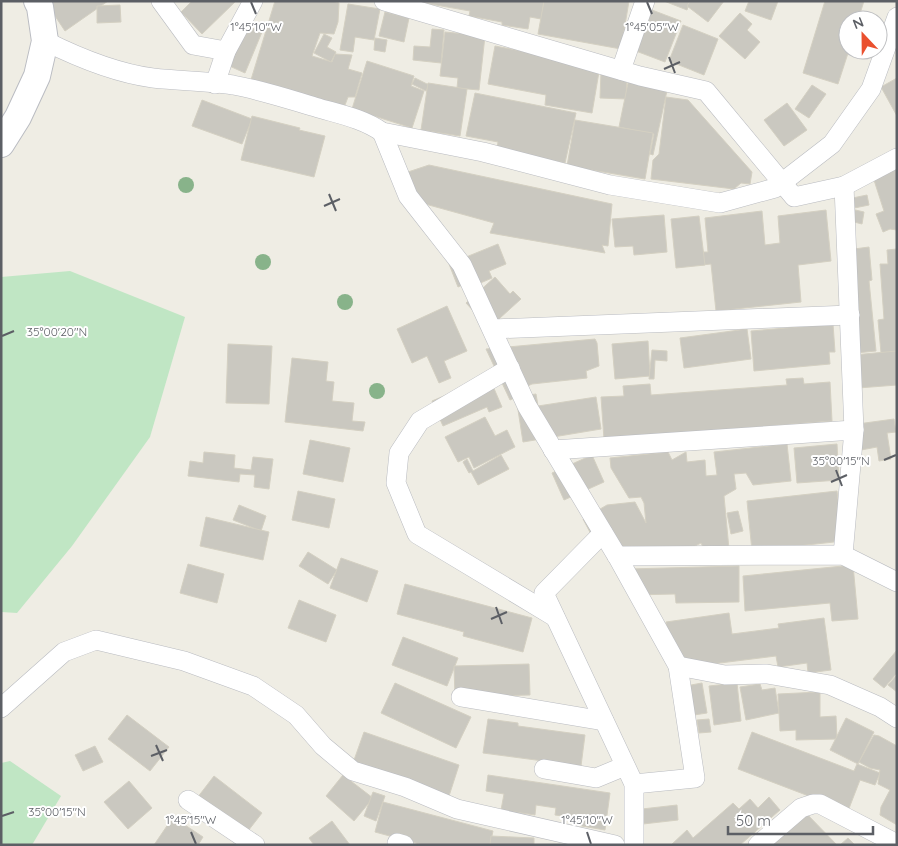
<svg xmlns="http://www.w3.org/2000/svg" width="898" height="846" font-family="Quicksand,sans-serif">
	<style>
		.green { fill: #c0e6c4 }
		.building { fill: #cac8c0; stroke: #d4d0c2 }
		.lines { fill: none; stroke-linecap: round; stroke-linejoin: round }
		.minor-casing { stroke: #b9bbc0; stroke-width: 20 }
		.secondary-casing { stroke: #babcc2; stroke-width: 28 }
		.minor { stroke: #fff; stroke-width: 19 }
		.secondary { stroke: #fff; stroke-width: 26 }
		.tree { fill: #88b38a }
		.ticks { fill: none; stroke: #5c5f65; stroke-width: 2 }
		.ticks-label { font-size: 12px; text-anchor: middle; fill: #5c5f65; stroke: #fff; stroke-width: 4; stroke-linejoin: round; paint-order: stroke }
	</style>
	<rect width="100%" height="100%" fill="#efede4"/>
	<g class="green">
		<path d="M70,271L185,317L150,437L72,546L17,613L1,612V277Z"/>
		<path d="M10,761L61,796L32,845H1V763Z"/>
	</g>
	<g class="building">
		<path d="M45,1H108L65,31Z"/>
		<path d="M192,1H236L202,34L181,12Z"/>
		<path d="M275,1H332L339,3L338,22L334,34L320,33L312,56L332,62L335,54L352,55L348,69L362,73L355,97H348L345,105L321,104L250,83Z"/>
		<path d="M413,1H544L541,19L530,17L528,29L502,25V22L469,16L470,11Z"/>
		<path d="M544,1H629L621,49L538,34Z"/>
		<path d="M664,1H690L687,10Z"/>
		<path d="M690,1H724L708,22L687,6Z"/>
		<path d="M749,1H778L771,20L745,11Z"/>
		<path d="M825,1H864L858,20H848L849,50L838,84L803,73Z"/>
		<path d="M348,4L380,9L374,40L355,37L353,52L340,50Z"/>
		<path d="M120,5L121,22L97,23V6Z"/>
		<path d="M644,7L681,21L665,62L628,48Z"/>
		<path d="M385,12L409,18L404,42L379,36Z"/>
		<path d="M740,13L752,24L747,30L760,42L745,59L719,36Z"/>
		<path d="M242,24L262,32L245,73L225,64Z"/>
		<path d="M683,25L718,39L704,75L669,61Z"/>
		<path d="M432,29L444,30L441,63L413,60L414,46L430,47Z"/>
		<path d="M445,32L485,36L479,90L457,88L458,78L440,76Z"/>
		<path d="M324,34L332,38L327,47L336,52L331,62L314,53Z"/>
		<path d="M375,38L387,40L385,52L374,50Z"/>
		<path d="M495,46L600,66L592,113L545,105L546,95L488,84Z"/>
		<path d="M367,61L414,76L411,86L424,91L412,128L352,109Z"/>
		<path d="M601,72H627L626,99L600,98Z"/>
		<path d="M415,78L429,85L426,91L412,84Z"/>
		<path d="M629,78L668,86L653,155L650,154L654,134L619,127Z"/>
		<path d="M897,78V116L881,87Z"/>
		<path d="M428,83L467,89L460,136L421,130Z"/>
		<path d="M812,85L826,94L809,118L795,109Z"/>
		<path d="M475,93L576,113L565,163L497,149L498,142L466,136Z"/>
		<path d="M666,97L688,100L752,172L750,184L741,183L734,189L651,179L653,160L659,154Z"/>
		<path d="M202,100L252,119L242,144L192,126Z"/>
		<path d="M787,103L807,130L784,146L764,120Z"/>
		<path d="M252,116L300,128L299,130L325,136L314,177L241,160Z"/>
		<path d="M575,120L653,133L645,179L567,166Z"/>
		<path d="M429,165L612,204L608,246L602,245L605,253L490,233L494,223L418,202L405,173Z"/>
		<path d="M897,168V230L890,229L883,232L876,214L884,211L873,177Z"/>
		<path d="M867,195L869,205L840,211L838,201Z"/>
		<path d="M847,208L864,212L862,224L854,222Z"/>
		<path d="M826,210L831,261L798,265L801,302L716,311L711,264L702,265L700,252H708L705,218L762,211L765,245L780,243L778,216Z"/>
		<path d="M664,215L667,252L634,255L633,246L615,247L612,219Z"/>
		<path d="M699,216L705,265L676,268L671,219Z"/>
		<path d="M498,244L506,264L489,271L492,278L478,284L476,279L458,287L449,264Z"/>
		<path d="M869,247L872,280L869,281L876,351L846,354L839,285H842L839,251Z"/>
		<path d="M897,249V352L881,353L878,320L884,319L880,264H888L887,250Z"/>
		<path d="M495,277L510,294L513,291L521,299L489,328L466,303Z"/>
		<path d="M447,306L467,351L444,361L451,378L439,383L427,356L412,363L397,329Z"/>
		<path d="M833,324L835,352H829L830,364L754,371L751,331Z"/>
		<path d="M747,329L751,359L684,368L680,338Z"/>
		<path d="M595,339L597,343L599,366L586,371L587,378L532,384L521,389L524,394L510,400L486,349Z"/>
		<path d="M648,341L650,376L615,379L612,344Z"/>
		<path d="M228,344L272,346L269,404L226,403Z"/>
		<path d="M652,350L667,351V361L655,360L654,379H649Z"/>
		<path d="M897,351V385L845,389L842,356Z"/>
		<path d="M292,358L328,362L326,381L334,382L332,401L354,403L352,421L365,422L363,431L285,422Z"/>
		<path d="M489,377L502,407L489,412L487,407L443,426L432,401Z"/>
		<path d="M803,378L804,384L830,382L832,421L604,439L601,397L624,396L623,386L650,384L651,395L787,385L786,379Z"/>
		<path d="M536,394L538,406L596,397L601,429L523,442L516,397Z"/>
		<path d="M485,417L495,436L507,430L515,447L474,468L469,457L458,462L445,437Z"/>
		<path d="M894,419L896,432L887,433L891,459L879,461L877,447L861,450L862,457L848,459L843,426Z"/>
		<path d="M310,440L350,448L343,482L303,474Z"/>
		<path d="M787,444L791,481L753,485L746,473L734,474L736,489L724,496L729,549L705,551L701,543L695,546L623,554L593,538L583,519L607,505L635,502L646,523L644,503L641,497L629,498L611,468L610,458L668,452L672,460L686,452L687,462L705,460L706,476L717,475L714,452Z"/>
		<path d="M837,444L839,480L797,483L794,448Z"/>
		<path d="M204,452L235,455L234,468L251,470L253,457L273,459L269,489L254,487L255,475L240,474L239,482L188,476L190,461L203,463Z"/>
		<path d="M501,455L509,469L478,485L471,472L469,473L463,462L467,459L473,471Z"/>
		<path d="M592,455L604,482L564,500L552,473Z"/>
		<path d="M298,491L335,499L329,528L292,520Z"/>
		<path d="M837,491L843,541L752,551L747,501Z"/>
		<path d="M239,505L266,516L261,531L233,520Z"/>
		<path d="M738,511L743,531L731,534L727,513Z"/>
		<path d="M206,517L269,532L263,560L200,546Z"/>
		<path d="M308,552L337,570L328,584L299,566Z"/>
		<path d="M341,558L378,571L367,602L330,588Z"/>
		<path d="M188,564L224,574L217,603L180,593Z"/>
		<path d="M853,565L858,619L832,621L830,603L745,611L743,576Z"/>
		<path d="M739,566V602L676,603L675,594L630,595L629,569Z"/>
		<path d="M405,584L532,618L523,652L463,636L464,632L397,614Z"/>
		<path d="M299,600L336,615L326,642L288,628Z"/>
		<path d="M729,613L732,634L779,628L778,624L824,618L831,670L808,673L807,663L778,667L776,656L672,669L666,622Z"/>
		<path d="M403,637L458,658L447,686L392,665Z"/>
		<path d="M897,650V673L884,688L873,679Z"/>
		<path d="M529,664L530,695L455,697L454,666Z"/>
		<path d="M897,675V692L888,685Z"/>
		<path d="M395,683L471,717L456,748L381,713Z"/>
		<path d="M702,683L707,713L694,715L680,687Z"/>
		<path d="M737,683L741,721L714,725L709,686Z"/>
		<path d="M760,684L762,690L775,688L779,713L746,720L740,687Z"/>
		<path d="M820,692V717L836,716L837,739L796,740V730L780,731L778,694Z"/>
		<path d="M127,715L169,747L150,771L108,739Z"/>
		<path d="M846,718L874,732L858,764L830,750Z"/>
		<path d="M488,719L518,723V726L585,735L581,766L483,753Z"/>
		<path d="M709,719L711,732L699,733L697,720Z"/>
		<path d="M364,732L459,765L449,796L353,763Z"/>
		<path d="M752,732L854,771L857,764L880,773L875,785L860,780L848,811L738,769Z"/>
		<path d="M874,735L879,736L897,746V825L880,815L881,807L890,790L878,784L880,770L870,768L859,762Z"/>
		<path d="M95,746L103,762L83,771L75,755Z"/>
		<path d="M343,775L373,798L354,821L326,796Z"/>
		<path d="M488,775L610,793L605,830L576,825L577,818L555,815L556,808L536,805L535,815L501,810L504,794L486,791Z"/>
		<path d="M214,776L262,813L248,831L228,815L222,823L194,802Z"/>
		<path d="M129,781L152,808L128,829L104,802Z"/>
		<path d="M373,792L385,796L376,821L364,816Z"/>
		<path d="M769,797L780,810L740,845H671L687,830L693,838L733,803L739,809L750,799L758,808Z"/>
		<path d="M383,802L493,831L490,845H423L375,832Z"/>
		<path d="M677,805L678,820L643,824L642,809Z"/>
		<path d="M804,811L837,845H770Z"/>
		<path d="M173,817L203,837L198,845H154Z"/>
		<path d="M332,821L350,845H314L309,838Z"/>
		<path d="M491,836L534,838V845H490Z"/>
		<path d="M848,838L855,845H840Z"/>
	</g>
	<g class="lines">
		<defs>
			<g id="minor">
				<path d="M161,1L193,45L226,51"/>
				<path d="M384,1L640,76L706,91L794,197L844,186L897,158"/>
				<path d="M45,41C79,58 115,73 153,78C180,81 207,81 233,85C261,90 288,99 315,107C338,114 362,118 382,132L483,152L610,185L720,203L775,188L832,144L871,89L897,17"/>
				<path d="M621,70L645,1"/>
				<path d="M215,84L226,51L253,1"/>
				<path d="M382,132L408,196L462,265L527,406L617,556L678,666L695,778L634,784"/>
				<path d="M493,329L850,315"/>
				<path d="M510,368L420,421L399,453L396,483L417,534L555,617"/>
				<path d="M553,450L854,430"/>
				<path d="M603,533L544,593L634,784V845"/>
				<path d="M843,555L854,430L844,186"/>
				<path d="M617,556L843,555L897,582"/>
				<path d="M678,666L725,675L767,674L830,685L880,707L897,718"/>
				<path d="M461,697L604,721"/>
				<path d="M1,708L64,652L96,640L184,661L253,686L296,715L323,746L353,771L405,787L457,809L615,845"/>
				<path d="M544,769L596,778L625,766"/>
				<path d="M188,800L255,845"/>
				<path d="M397,843L404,845"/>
				<path d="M758,845L801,808L813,804H820L897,844"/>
			</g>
			<path id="secondary" d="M1,144L18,117L37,76L45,41L40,7L37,1"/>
		</defs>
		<use href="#minor" class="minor-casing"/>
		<use href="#secondary" class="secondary-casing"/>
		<use href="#minor" class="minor"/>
		<use href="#secondary" class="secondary"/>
	</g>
	<g class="tree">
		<circle cx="186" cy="185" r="8"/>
		<circle cx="263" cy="262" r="8"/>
		<circle cx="345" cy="302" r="8"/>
		<circle cx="377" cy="391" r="8"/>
	</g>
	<path class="ticks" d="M251,2L256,14M647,2L652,14M669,57L675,73M664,69L680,62M329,194L336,211M324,206L340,199M2,336L14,331M884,460L896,455M836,470L842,486M831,482L847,475M496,607L502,624M491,619L507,612M156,745L163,761M151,756L167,750M2,816L14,812M191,832L196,844M587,832L591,844"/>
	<g class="ticks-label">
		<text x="256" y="31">1°45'10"W</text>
		<text x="652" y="31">1°45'05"W</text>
		<text x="57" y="336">35°00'20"N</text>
		<text x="841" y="465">35°00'15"N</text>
		<text x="57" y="816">35°00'15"N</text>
		<text x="191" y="824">1°45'15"W</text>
		<text x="587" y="824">1°45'10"W</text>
	</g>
	<rect width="898" height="846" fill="none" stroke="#5c5f65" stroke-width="5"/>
	<g transform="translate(863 35) rotate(338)"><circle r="24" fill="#ffffff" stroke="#bebfc1"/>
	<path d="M0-4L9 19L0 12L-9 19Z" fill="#ea502e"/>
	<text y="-8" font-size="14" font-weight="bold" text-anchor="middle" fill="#5c5f65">N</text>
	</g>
	<path d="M728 826v8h145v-8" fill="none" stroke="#5c5f65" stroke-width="2.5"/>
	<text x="736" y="826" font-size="15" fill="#5c5f65" stroke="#ffffff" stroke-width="4" paint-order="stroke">50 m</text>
</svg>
